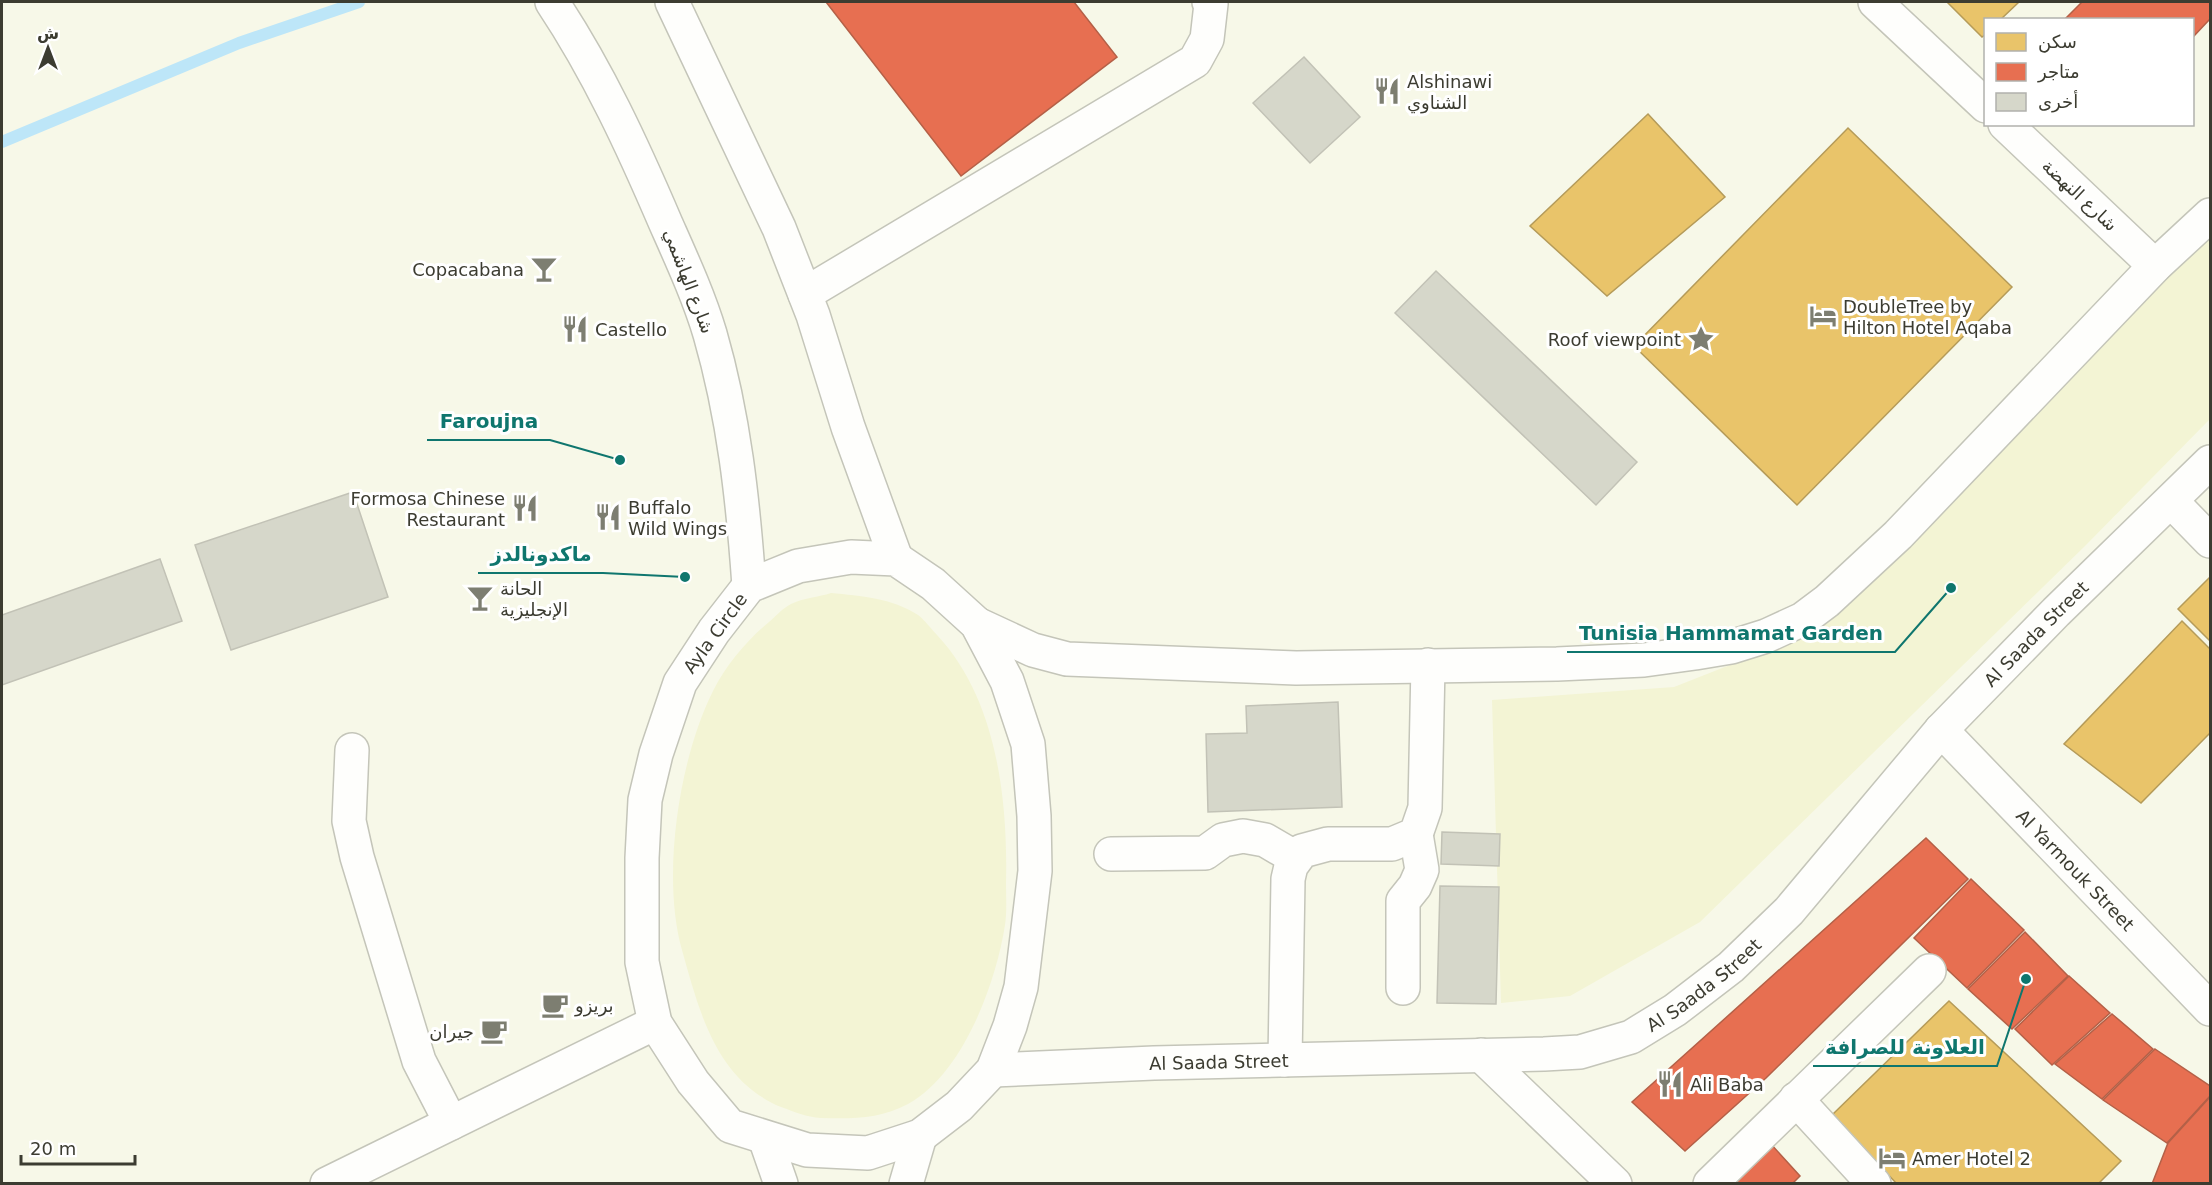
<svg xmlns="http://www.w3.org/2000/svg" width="2212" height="1185" font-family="'DejaVu Sans',Vazirmatn,sans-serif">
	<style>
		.green { fill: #f3f4d4 }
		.homes { fill: #e9c46a; stroke: #b59b59; stroke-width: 1.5 }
		.shops { fill: #e76f51; stroke: #b46047; stroke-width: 1.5 }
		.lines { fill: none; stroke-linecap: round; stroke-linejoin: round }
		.stream { stroke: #bde6f8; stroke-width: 12 }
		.building { fill: #d6d7ca; stroke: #c2c2b6; stroke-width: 1.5 }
		.minor-casing { stroke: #c4c5b9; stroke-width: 36 }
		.major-casing { stroke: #c4c5b9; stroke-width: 36 }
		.highway-casing { stroke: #c4c5b9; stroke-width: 36 }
		.minor { stroke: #fefefc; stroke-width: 33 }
		.major { stroke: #fefefc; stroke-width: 33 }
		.highway { stroke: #fefefc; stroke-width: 33 }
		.labels { text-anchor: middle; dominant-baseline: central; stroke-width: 6; stroke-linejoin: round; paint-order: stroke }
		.poi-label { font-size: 18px; fill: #3c3c31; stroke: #fff; text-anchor: start }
		.street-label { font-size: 18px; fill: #3c3c31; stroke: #fff }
		.leader { fill: none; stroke: #0f766e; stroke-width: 2 }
		.callout-dot { fill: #0f766e; stroke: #fff; stroke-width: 2 }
		.callout-label { font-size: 20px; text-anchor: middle; font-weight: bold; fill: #0f766e; stroke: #fff; stroke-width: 6; stroke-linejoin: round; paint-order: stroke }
	</style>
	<rect width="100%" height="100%" fill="#f7f8e8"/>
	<g class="green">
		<path d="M2210,231V419L2085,546L1700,922L1570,996L1501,1003L1492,700L1674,687L1819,630L2110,328Z"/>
		<path d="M831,593C861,596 892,598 918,615C925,620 931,629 937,635C997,699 1008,800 1006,883C1006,897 1007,912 1005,925C996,983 963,1074 908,1104C880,1119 852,1119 821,1118C806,1117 795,1112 781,1107C716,1080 699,1011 682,950C661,876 679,759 713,691C726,665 747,640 769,622C776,616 783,608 791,604C803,598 819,597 831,593Z"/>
	</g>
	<g class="homes">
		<path d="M1947,2H2019L2000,20H1986V34L1982,37Z"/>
		<path d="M1648,114L1725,197L1607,296L1530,226Z"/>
		<path d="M1848,128L2012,287L1797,505L1634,346Z"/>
		<path d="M2210,577V641L2178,609Z"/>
		<path d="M2182,621L2210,649V733L2141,803L2064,744Z"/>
		<path d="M1949,1001L2121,1161L2098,1184H1897L1832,1115Z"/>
	</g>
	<g class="shops">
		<path d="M826,2H1074L1117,57L961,176Z"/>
		<path d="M2082,2H2210V19L2192,38V20H2064Z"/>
		<path d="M1926,838L1968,879L1766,1078L1685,1151L1632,1102Z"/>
		<path d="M1971,879L2024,930L1967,988L1914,938Z"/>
		<path d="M2025,932L2068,976L2012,1029L1968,989Z"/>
		<path d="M2069,976L2110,1013L2052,1065L2015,1029Z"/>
		<path d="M2112,1014L2153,1049L2102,1099L2055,1064Z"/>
		<path d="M2155,1049L2210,1086V1096L2167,1143L2103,1100Z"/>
		<path d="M2210,1097V1184H2152L2168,1143Z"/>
		<path d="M1770,1143L1800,1176L1792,1184H1728Z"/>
	</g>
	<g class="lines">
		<path class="stream" d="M2,142L239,43L359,2"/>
	</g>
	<g class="building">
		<path d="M1304,57L1360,117L1310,163L1253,103Z"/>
		<path d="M1436,271L1637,462L1596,505L1395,313Z"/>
		<path d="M353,492L388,597L231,650L195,545Z"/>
		<path d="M160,559L182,621L2,685V615Z"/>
		<path d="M1338,702L1342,807L1208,812L1206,734L1247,733L1246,706Z"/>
		<path d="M1442,832L1500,834L1499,866L1441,864Z"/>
		<path d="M1440,886L1499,887L1496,1004L1437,1003Z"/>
	</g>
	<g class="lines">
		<defs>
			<g id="minor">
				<path d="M1875,2L1986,106"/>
				<path d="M2005,124L2155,266"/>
				<path d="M805,294L1195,61L1207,39L1211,4L1209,2"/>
				<path d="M2171,501L2210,541"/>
				<path id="s1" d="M1941,730L2210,1009"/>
				<path d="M352,750L349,821L357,857L419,1061L451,1123"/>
				<path d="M1111,854L1205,853L1223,840L1243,836L1265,840L1296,858"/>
				<path d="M1403,988V901L1415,886L1422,870L1416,834"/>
				<path d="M1481,1055L1615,1184"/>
				<path d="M1285,1060L1288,879L1291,866L1302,851L1328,844H1392L1416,834L1425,808L1428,665"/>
				<path d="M1796,1099L1874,1184"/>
				<path d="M327,1184L655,1023"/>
				<path d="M1710,1184L1929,971"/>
			</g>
			<g id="major">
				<path d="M552,2C598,71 633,147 666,224C682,260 699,297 710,334C734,417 743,500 749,586"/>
				<path d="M672,2L779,228L813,315L848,427L896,559"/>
			</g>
			<g id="highway">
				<path d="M851,557L896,559L933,584L977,624L1007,681L1028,744L1034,816L1035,871L1021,987L1010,1026L993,1070L959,1106L920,1136L868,1153L807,1150L730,1126L693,1082L655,1023L642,962V858L645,800L656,754L680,683L714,631L749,586L798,566Z"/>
				<path d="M977,624L1033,650L1067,659L1296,668L1557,664L1644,660L1695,653L1731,647L1766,636L1803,619L1827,601L1898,535L2155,266L2210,215"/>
				<path id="s2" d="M993,1070L1154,1063L1544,1054L1580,1052L1631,1037L1675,1010L1731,967L1789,911L1941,730L2056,612L2210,462"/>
				<path d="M765,1138L781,1184"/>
				<path d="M906,1184L920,1136"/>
			</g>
		</defs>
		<use href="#minor" class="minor-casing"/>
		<use href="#major" class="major-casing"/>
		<use href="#highway" class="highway-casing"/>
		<use href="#minor" class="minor"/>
		<use href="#major" class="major"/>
		<use href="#highway" class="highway"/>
	</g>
	<defs>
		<symbol id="restaurant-bare" viewBox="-9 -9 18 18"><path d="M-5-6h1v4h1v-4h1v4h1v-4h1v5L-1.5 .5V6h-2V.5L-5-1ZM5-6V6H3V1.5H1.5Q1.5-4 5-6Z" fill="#7d7e71" stroke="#fff" stroke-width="2.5" paint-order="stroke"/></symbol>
		<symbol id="bar-bare" viewBox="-9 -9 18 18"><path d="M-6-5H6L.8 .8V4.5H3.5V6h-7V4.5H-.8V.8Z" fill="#7d7e71" stroke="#fff" stroke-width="2.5" paint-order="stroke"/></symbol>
		<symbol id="hotel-bare" viewBox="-9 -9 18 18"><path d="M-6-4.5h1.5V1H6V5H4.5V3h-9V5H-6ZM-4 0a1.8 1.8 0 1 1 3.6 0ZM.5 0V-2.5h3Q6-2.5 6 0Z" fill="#7d7e71" stroke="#fff" stroke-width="2.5" paint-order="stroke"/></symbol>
		<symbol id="sight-bare" viewBox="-9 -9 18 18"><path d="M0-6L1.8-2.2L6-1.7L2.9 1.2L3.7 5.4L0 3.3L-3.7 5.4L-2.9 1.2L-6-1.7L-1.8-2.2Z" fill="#7d7e71" stroke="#fff" stroke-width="2.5" paint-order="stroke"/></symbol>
		<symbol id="cafe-bare" viewBox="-9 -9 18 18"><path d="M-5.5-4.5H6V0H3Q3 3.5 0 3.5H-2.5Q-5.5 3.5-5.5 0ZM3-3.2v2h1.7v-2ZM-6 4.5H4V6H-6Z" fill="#7d7e71" stroke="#fff" stroke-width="2.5" paint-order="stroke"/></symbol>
	</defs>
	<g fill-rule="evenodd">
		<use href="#restaurant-bare" x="1368" y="72" width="38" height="38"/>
		<use href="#bar-bare" x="525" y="250" width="38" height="38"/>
		<use href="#hotel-bare" x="1804" y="297" width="38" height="38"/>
		<use href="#restaurant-bare" x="556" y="310" width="38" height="38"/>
		<use href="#sight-bare" x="1682" y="320" width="38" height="38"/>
		<use href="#restaurant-bare" x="506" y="489" width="38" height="38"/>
		<use href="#restaurant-bare" x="589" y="498" width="38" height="38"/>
		<use href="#bar-bare" x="461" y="579" width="38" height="38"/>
		<use href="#cafe-bare" x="536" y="986" width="38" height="38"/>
		<use href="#cafe-bare" x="475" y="1012" width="38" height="38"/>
		<use href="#restaurant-bare" x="1651" y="1065" width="38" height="38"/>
		<use href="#hotel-bare" x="1873" y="1139" width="38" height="38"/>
	</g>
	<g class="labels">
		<g class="poi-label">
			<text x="1407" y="81">Alshinawi<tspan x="1407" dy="21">الشناوي</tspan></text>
			<text x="524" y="269" text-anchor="end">Copacabana</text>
			<text x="1843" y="306">DoubleTree by<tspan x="1843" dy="21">Hilton Hotel Aqaba</tspan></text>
			<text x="595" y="329">Castello</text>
			<text x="1681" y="339" text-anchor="end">Roof viewpoint</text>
			<text x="505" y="498" text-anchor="end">Formosa Chinese<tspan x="505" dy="21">Restaurant</tspan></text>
			<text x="628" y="507">Buffalo<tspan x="628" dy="21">Wild Wings</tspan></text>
			<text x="500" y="588">الحانة<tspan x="500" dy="21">الإنجليزية</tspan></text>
			<text x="575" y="1005">بريزو</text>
			<text x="474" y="1031" text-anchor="end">جيران</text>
			<text x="1690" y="1084">Ali Baba</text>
			<text x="1912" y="1158">Amer Hotel 2</text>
		</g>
		<g class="street-label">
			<text transform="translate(2080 195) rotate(43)">شارع النهضة</text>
			<text transform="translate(689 281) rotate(69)">شارع الهاشمي</text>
			<text transform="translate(715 633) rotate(-54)">Ayla Circle</text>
			<text stroke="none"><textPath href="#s2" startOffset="1215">Al Saada Street</textPath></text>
			<text stroke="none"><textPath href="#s1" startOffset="194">Al Yarmouk Street</textPath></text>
			<text stroke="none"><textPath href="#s2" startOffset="730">Al Saada Street</textPath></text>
			<text stroke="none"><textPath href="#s2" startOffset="226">Al Saada Street</textPath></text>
		</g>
	</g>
	<path class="leader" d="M620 460L550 440H427M685 577L603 573H478M1951 588L1895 652H1567M2026 979L1997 1066H1813"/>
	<g class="callout-dot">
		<circle cx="620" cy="460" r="6"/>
		<circle cx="685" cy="577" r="6"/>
		<circle cx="1951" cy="588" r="6"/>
		<circle cx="2026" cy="979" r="6"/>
	</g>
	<g class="callout-label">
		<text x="489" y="428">Faroujna</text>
		<text x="541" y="561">ماكدونالدز</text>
		<text x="1731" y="640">Tunisia Hammamat Garden</text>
		<text x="1905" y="1054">العلاونة للصرافة</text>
	</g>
	<rect width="2212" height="1185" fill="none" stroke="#3c3c31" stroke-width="6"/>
	<rect x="1984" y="18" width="210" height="108" fill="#ffffff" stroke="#b1b1ad" stroke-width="1.5"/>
	<rect x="1996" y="33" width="30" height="18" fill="#e9c46a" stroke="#b1b1ad" stroke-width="1.5"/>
	<text x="2038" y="48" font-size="18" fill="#3c3c31">سكن</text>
	<rect x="1996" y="63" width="30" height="18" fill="#e76f51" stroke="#b1b1ad" stroke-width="1.5"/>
	<text x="2038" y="78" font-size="18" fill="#3c3c31">متاجر</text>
	<rect x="1996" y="93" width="30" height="18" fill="#d6d7ca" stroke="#b1b1ad" stroke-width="1.5"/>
	<text x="2038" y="108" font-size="18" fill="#3c3c31">أخرى</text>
	<g transform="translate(48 48)" stroke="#ffffff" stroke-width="4.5" paint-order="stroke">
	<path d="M0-4.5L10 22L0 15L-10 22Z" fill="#3c3c31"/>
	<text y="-9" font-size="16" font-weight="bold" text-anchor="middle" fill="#3c3c31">ش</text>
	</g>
	<path d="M21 1155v9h114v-9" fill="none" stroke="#3c3c31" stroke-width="3"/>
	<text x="30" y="1155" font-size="18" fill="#3c3c31" stroke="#ffffff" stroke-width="4.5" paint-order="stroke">20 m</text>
</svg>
